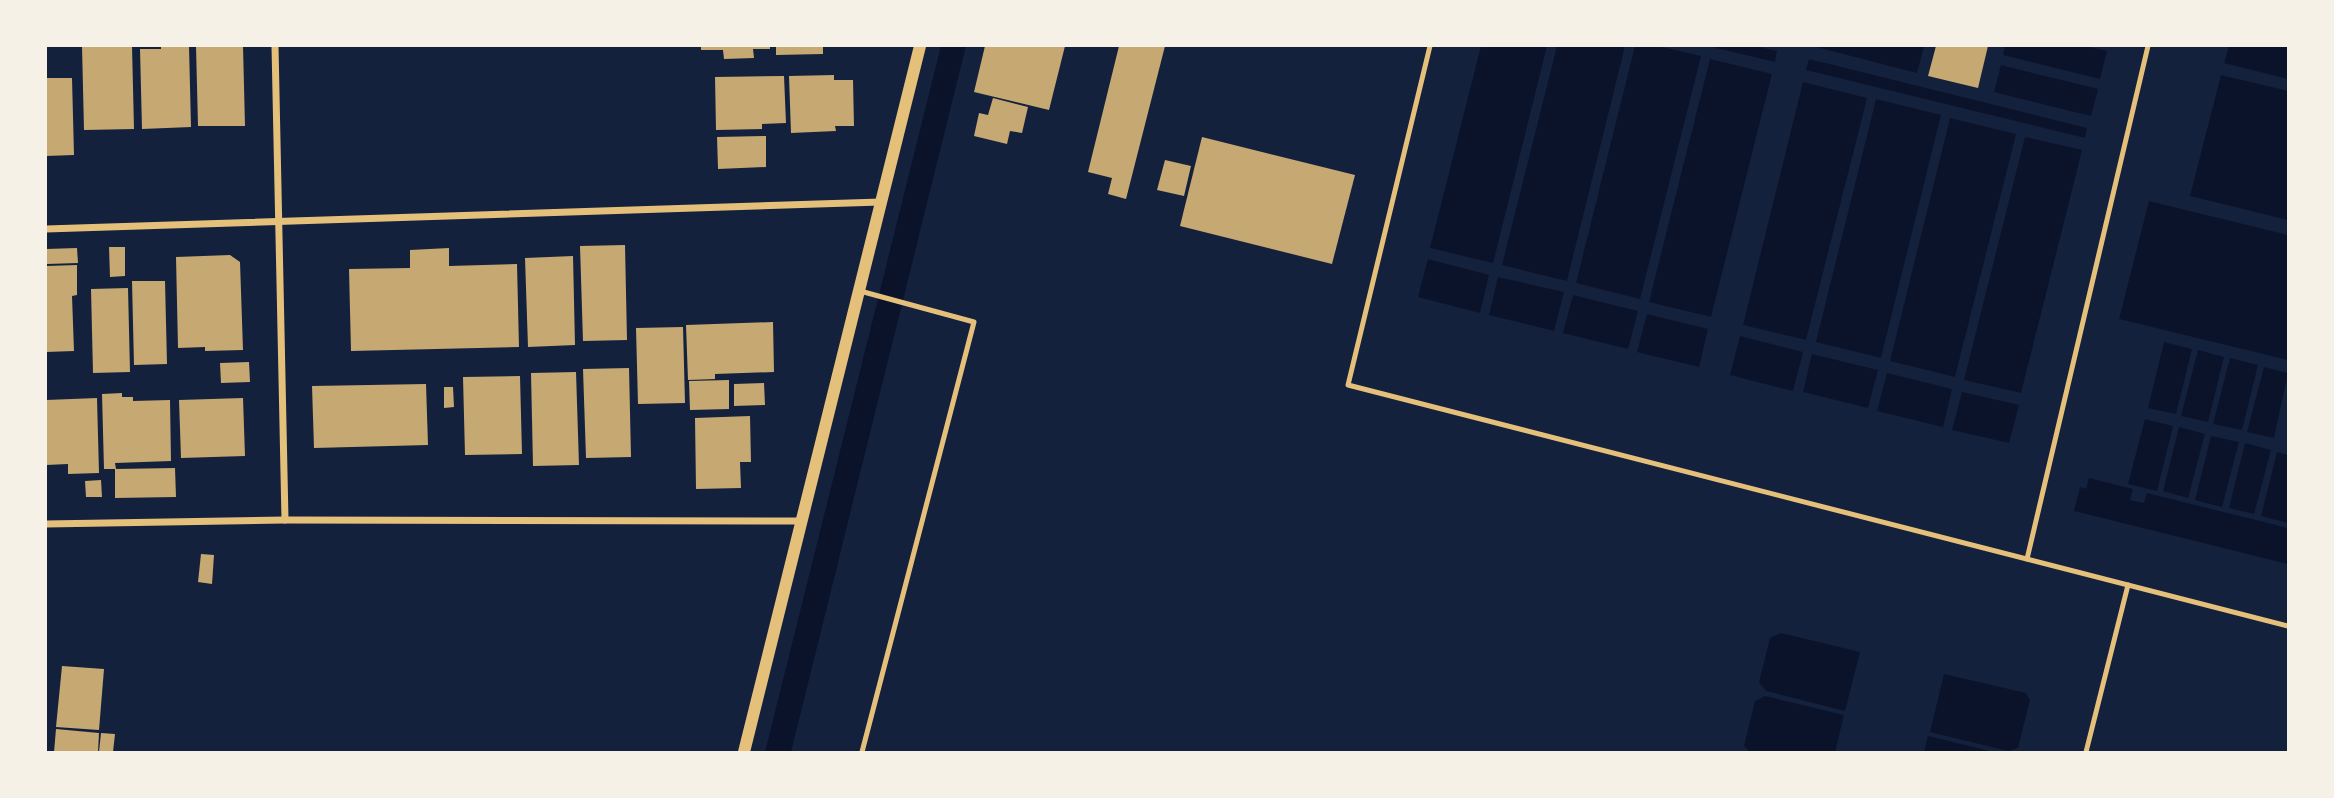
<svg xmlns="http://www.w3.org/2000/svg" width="2334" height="798" font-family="'DejaVu Sans',sans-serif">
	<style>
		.water { fill: #0b132b }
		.building { fill: #c6a872 }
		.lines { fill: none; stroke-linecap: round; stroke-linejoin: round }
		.service { stroke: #e5c07b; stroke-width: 5 }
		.minor { stroke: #e5c07b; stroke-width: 7 }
		.tertiary { stroke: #e5c07b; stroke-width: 12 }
	</style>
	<rect width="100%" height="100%" fill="#14213d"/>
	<g class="water">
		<path d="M941,46H966L791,752H765Z"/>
		<path d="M1481,46H1547L1493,263L1430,248Z"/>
		<path d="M1557,46H1625L1567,281L1502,265Z"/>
		<path d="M1635,46H1658L1701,56L1640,299L1576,283Z"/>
		<path d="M1708,46H1755L1777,51L1775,62Z"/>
		<path d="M1812,46H1924L1917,73Z"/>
		<path d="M2005,46H2085L2107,51L2100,79L2003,55Z"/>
		<path d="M2229,46H2288V79L2224,63Z"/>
		<path d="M1710,59L1772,74L1711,317L1649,302Z"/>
		<path d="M1809,59L2087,128L2085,138L1806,70Z"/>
		<path d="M2001,65L2098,89L2091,116L1994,92Z"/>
		<path d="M2221,75L2288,91V220L2190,196Z"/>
		<path d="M1803,82L1867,98L1806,340L1743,325Z"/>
		<path d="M1876,99L1941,115L1881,358L1816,342Z"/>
		<path d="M1950,118L2016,134L1955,377L1890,361Z"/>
		<path d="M2025,137L2082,150L2021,393L1964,380Z"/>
		<path d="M2149,201L2288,235V360L2119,319Z"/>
		<path d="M1428,259L1489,275L1480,313L1418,297Z"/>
		<path d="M1498,277L1564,292L1554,331L1489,315Z"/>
		<path d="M1573,295L1638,311L1628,349L1563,333Z"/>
		<path d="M1647,314L1708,329L1699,367L1637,352Z"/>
		<path d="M1740,336L1803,352L1793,391L1730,375Z"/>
		<path d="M2164,342L2192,349L2176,414L2148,408Z"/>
		<path d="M2198,350L2224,357L2208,422L2181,416Z"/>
		<path d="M1812,354L1878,370L1868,408L1803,392Z"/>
		<path d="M2230,358L2258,365L2242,430L2213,424Z"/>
		<path d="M2264,367L2288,373L2274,438L2247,432Z"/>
		<path d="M1887,373L1952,389L1943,427L1877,411Z"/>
		<path d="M1962,392L2019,405L2009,443L1952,430Z"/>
		<path d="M2145,419L2173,426L2157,491L2128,484Z"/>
		<path d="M2179,427L2205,434L2188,498L2163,491Z"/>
		<path d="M2211,436L2239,442L2222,507L2195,500Z"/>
		<path d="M2245,443L2271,450L2254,514L2229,508Z"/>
		<path d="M2277,452L2288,455V523L2261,516Z"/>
		<path d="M2089,478L2133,489L2130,500L2144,503L2147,493L2288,528V564L2074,511L2080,487L2086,489Z"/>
		<path d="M1781,633L1860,652L1845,711L1766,691L1759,682L1770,638Z"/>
		<path d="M1944,674L2026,693L2030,700L2018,748L2008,751L1930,732Z"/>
		<path d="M1765,696L1844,715L1835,752H1749L1744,746L1755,701Z"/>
		<path d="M1928,736L1994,752H1924Z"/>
	</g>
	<g class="building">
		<path d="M82,46H132L134,129L84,130Z"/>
		<path d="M161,46H189L191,127L142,129L140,49H161Z"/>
		<path d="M196,46H243L245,126H198Z"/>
		<path d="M701,46H770V49H753L754,58L724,59L723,50H701Z"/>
		<path d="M776,46H823V54L776,55Z"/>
		<path d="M985,46H1065L1049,110L974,92Z"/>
		<path d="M1119,46H1165L1126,199L1108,194L1112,178L1088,172Z"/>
		<path d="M1936,46H1988L1978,88L1928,76Z"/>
		<path d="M834,75V80H853L854,126H835L836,131L791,133L789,76Z"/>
		<path d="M784,76L786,123L762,124V129L716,130L715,77Z"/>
		<path d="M46,78H72L74,155L46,156Z"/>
		<path d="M993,98L1028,107L1022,133L1010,131L1007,144L974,136L979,113L988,115Z"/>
		<path d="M766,136V167L718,169L717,137Z"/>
		<path d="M1202,137L1355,175L1332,264L1180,226Z"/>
		<path d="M1165,160L1191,166L1184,196L1157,190Z"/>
		<path d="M625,245L627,340L583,341L580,246Z"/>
		<path d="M109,247H125V276L110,277Z"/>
		<path d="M77,248L78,263L47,264L46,249Z"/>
		<path d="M449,248V266L517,264L519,347L351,351L349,269L410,268V250Z"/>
		<path d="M230,255L240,262L243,350L205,351V347L178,348L176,257Z"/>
		<path d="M573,256L575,345L528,347L525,258Z"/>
		<path d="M77,265V295L72,296L74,351L46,352V266Z"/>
		<path d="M132,281H165L167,364L134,365Z"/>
		<path d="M128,288L130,372L93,373L91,289Z"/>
		<path d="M773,322L774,372L715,374V379L688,380L686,325Z"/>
		<path d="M683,327L685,403L638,404L636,328Z"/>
		<path d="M249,362L250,382L221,383L220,363Z"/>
		<path d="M629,368L631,457L586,458L583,369Z"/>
		<path d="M576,372L579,465L533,466L531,373Z"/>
		<path d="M520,376L522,454L465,455L463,377Z"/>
		<path d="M729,380V409L690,410L689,381Z"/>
		<path d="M764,383L765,405L734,406V384Z"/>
		<path d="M426,384L428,445L314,448L312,386Z"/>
		<path d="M444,387H453L454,407L444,408Z"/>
		<path d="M122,393V397H133V401L170,400L171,461L115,463L116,469H104L102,394Z"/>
		<path d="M97,398L99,473L68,474V464L46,465V400Z"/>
		<path d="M243,398L245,456L181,458L179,400Z"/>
		<path d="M750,416L751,462H740L741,488L696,489L695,418Z"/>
		<path d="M175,468L176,497L115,498V469Z"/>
		<path d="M101,480L102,497H86L85,481Z"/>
		<path d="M201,554L214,555L212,584L198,582Z"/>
		<path d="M62,666L104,669L99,730L56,727Z"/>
		<path d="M56,729L99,733L98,752H54Z"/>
		<path d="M101,733L115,734L113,752H99Z"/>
	</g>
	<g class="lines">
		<g class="service">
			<path d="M1430,46L1348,385L2288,626"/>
			<path d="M860,291L974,322L862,752"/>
			<path d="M2027,559L2148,46"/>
			<path d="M2086,752L2128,585"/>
		</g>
		<g class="minor">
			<path d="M275,46L285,520"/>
			<path d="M46,229L881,202"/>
			<path d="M46,524L285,520L802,521"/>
		</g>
		<path class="tertiary" d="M744,752L920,46"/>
	</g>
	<rect width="2334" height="798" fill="none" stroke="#f6f1e7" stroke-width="94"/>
</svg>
